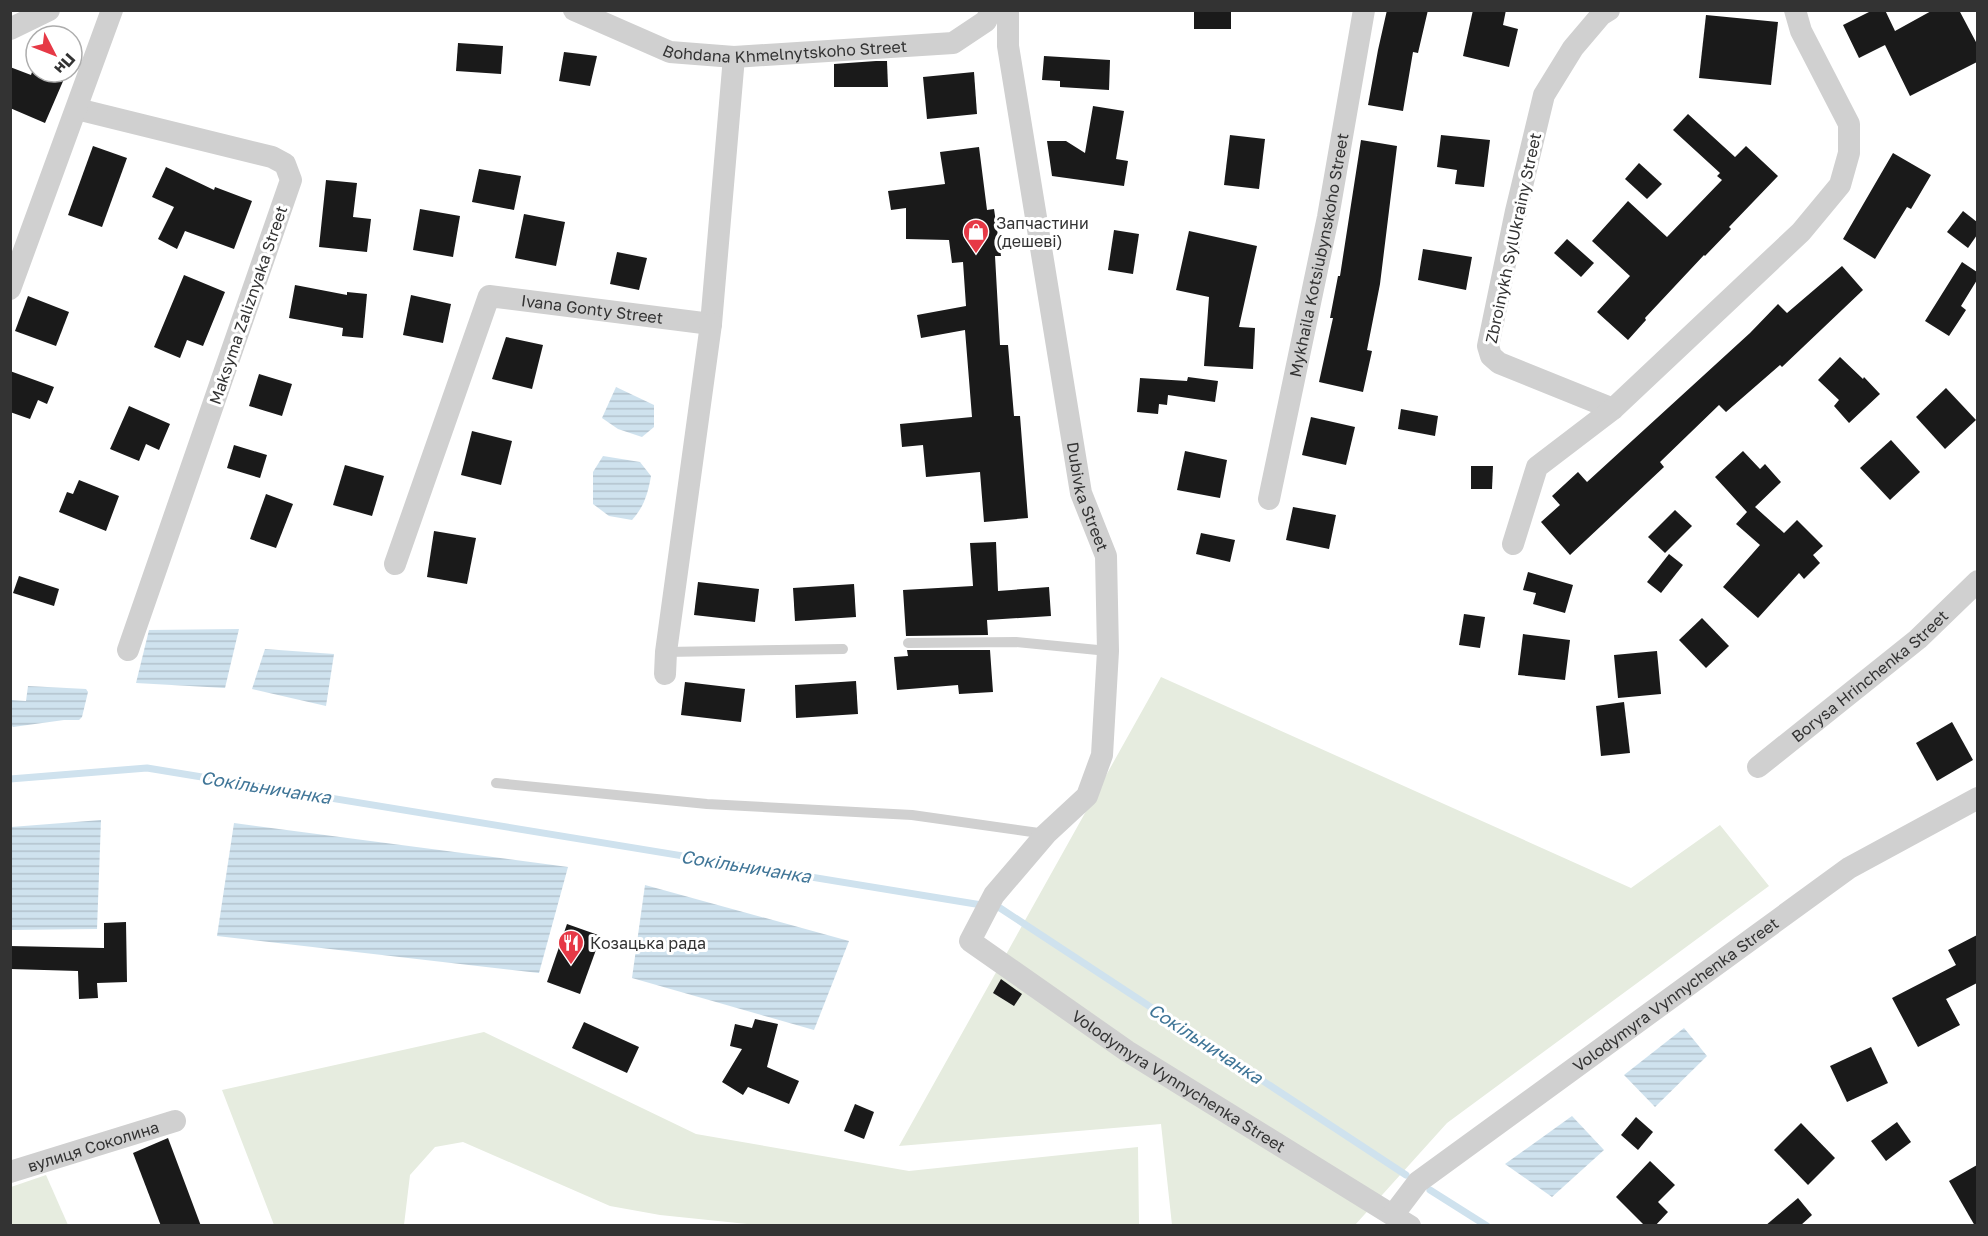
<svg xmlns="http://www.w3.org/2000/svg" width="1988" height="1236" font-family="'Golos Text',sans-serif">
	<style>
		.grass { fill: #e6ecdf }
		.water { fill: url(#water-rules) }
		.lines { fill: none; stroke-linecap: round; stroke-linejoin: round }
		.stream { stroke: #cfe2ee; stroke-width: 7 }
		.building { fill: #1a1a1a }
		.service { stroke: #d0d0d0; stroke-width: 10 }
		.minor { stroke: #d0d0d0; stroke-width: 22 }
		.labels { text-anchor: middle; dominant-baseline: central; stroke-width: 6; stroke-linejoin: round; paint-order: stroke }
		.street-label { font-size: 16px; fill: #333; stroke: #fff }
		.poi-label { font-size: 16px; fill: #333; stroke: #fff; text-anchor: start }
		.water-label { font-size: 18px; font-style: italic; fill: #3f7597; stroke: #fff }
	</style>
	<defs>
		<pattern id="water-rules" width="6" height="5" patternUnits="userSpaceOnUse" patternTransform="scale(1.5)"><rect width="6" height="5" fill="#cfe2ee"/><path d="M0 2.5h6" fill="none" stroke="#b2c2cd"/></pattern>
	</defs>
	<rect width="100%" height="100%" fill="#fff"/>
	<g class="grass">
		<path d="M1161,677L1631,888L1720,825L1769,886L1447,1123L1355,1225H1172L1161,1124L899,1146Z"/>
		<path d="M484,1032L696,1134L909,1171L1138,1147L1139,1225L767,1226L660,1215L610,1206L463,1142L435,1147L410,1175L404,1225H274L222,1090Z"/>
		<path d="M46,1175L68,1225H11V1187Z"/>
	</g>
	<g class="water">
		<path d="M616,387L654,405V427L642,437L618,429L602,418Z"/>
		<path d="M603,456L640,462L651,476C648,493 644,507 632,520L609,516L593,504V472Z"/>
		<path d="M239,629L225,688L136,683L149,630Z"/>
		<path d="M265,649L334,654L326,706L252,689Z"/>
		<path d="M28,686L86,689L88,692L82,717L79,720H64L13,727L11,725V700L26,701Z"/>
		<path d="M101,820L97,929L11,930V827Z"/>
		<path d="M234,823L568,867L539,973L217,936Z"/>
		<path d="M645,885L849,941L814,1030L632,978Z"/>
		<path d="M1684,1028L1707,1056L1655,1107L1624,1075Z"/>
		<path d="M1572,1116L1604,1150L1552,1197L1505,1164Z"/>
	</g>
	<g class="lines">
		<g class="stream">
			<path d="M10,779L147,768L1000,908L1406,1175"/>
			<path d="M1430,1190L1487,1226"/>
		</g>
	</g>
	<g class="building">
		<rect x="1194" y="10" width="37" height="19"/>
		<path d="M1387,10H1428L1418,53L1413,52L1403,111L1368,105L1378,50Z"/>
		<path d="M1473,10H1506L1503,25L1518,29L1509,67L1463,56Z"/>
		<path d="M1873,10H1885L1895,31L1933,10H1959L1977,44V62L1910,96L1885,45L1859,58L1843,25Z"/>
		<path d="M1706,15L1778,22L1771,85L1699,78Z"/>
		<path d="M458,43L503,46L501,74L456,71Z"/>
		<path d="M564,52L597,56L590,86L559,81Z"/>
		<path d="M1044,56L1110,60L1109,90L1060,87V81L1042,80Z"/>
		<path d="M876,61H887L888,87H834V64Z"/>
		<path d="M10,67L31,75L32,72H67L45,123L10,108Z"/>
		<path d="M974,72L977,114L927,119L923,77Z"/>
		<path d="M1093,106L1124,111L1116,159L1128,161L1124,186L1052,176L1047,141H1066L1085,153Z"/>
		<path d="M1688,114L1735,157L1746,146L1778,176L1729,227L1731,229L1705,256L1704,255L1645,318L1646,320L1628,340L1597,312L1630,276L1592,241L1628,201L1667,237L1722,180L1717,176L1720,173L1673,130Z"/>
		<path d="M1230,135L1265,139L1259,189L1224,185Z"/>
		<path d="M1441,135L1490,140L1484,187L1455,184L1457,170L1437,167Z"/>
		<path d="M1361,140L1397,146L1380,284L1367,350L1372,351L1363,392L1319,382L1333,318H1330L1338,276H1340Z"/>
		<path d="M93,146L127,158L102,227L68,215Z"/>
		<path d="M979,147L987,210L994,209L1001,256H995L1000,345H1008L1014,416H1020L1028,518L984,522L980,472L926,477L923,445L902,447L900,424L972,417L965,330L921,338L917,315L966,306L963,262L952,263L949,240L906,239V208L891,210L888,191L945,184L940,152Z"/>
		<path d="M1893,153L1931,175L1911,209L1907,207L1875,259L1843,239Z"/>
		<path d="M1639,163L1662,184L1647,199L1625,179Z"/>
		<path d="M166,167L214,190L215,187L252,201L234,249L185,231L177,249L158,239L174,207L152,197Z"/>
		<path d="M479,169L521,176L514,210L472,202Z"/>
		<path d="M326,180L357,183L353,217L371,219L367,252L319,247Z"/>
		<path d="M420,209L460,216L453,257L413,250Z"/>
		<path d="M1963,211L1977,222V235L1968,248L1947,232Z"/>
		<path d="M524,214L565,222L556,266L515,258Z"/>
		<path d="M1114,230L1139,234L1133,274L1108,270Z"/>
		<path d="M1189,231L1257,246L1239,327L1255,328L1253,369L1204,366L1209,297L1176,290Z"/>
		<path d="M1567,239L1594,263L1581,277L1554,253Z"/>
		<path d="M1423,249L1472,257L1466,290L1418,280Z"/>
		<path d="M617,252L647,258L639,290L610,284Z"/>
		<path d="M1962,262L1977,272V280L1961,306L1966,310L1949,336L1925,321Z"/>
		<path d="M1842,266L1863,290L1782,367L1780,365L1726,412L1719,405L1660,462L1664,467L1570,555L1541,522L1560,505L1552,496L1578,472L1587,482L1750,333L1778,304L1787,313Z"/>
		<path d="M184,275L225,292L203,346L187,340L180,358L154,347Z"/>
		<path d="M295,285L347,295V292L367,294L363,338L342,336L343,328L289,318Z"/>
		<path d="M411,295L451,304L443,343L403,335Z"/>
		<path d="M28,296L69,312L56,346L15,331Z"/>
		<path d="M506,337L543,345L532,389L492,379Z"/>
		<path d="M1840,357L1863,379L1864,377L1880,394L1849,423L1834,406L1839,400L1818,380Z"/>
		<path d="M10,371L54,387L47,404L38,400L30,419L10,412Z"/>
		<path d="M259,374L292,384L282,416L249,406Z"/>
		<path d="M1188,377L1218,381L1215,402L1168,395L1167,405L1159,404L1158,414L1137,412L1140,378L1187,381Z"/>
		<path d="M1946,388L1976,420L1945,449L1916,417Z"/>
		<path d="M129,406L170,424L159,450L146,444L139,461L110,449Z"/>
		<path d="M1401,409L1438,416L1435,436L1398,429Z"/>
		<path d="M1311,417L1355,427L1346,465L1302,455Z"/>
		<path d="M472,431L512,441L501,485L461,475Z"/>
		<path d="M1891,440L1920,472L1890,500L1860,468Z"/>
		<path d="M234,445L267,455L260,478L227,468Z"/>
		<path d="M1185,451L1227,460L1220,498L1177,490Z"/>
		<path d="M1743,451L1760,469L1765,464L1781,482L1755,507L1784,533L1797,520L1823,546L1813,555L1820,563L1804,579L1799,573L1758,618L1723,587L1760,545L1736,524L1747,512L1715,477Z"/>
		<path d="M345,465L384,476L372,516L333,505Z"/>
		<path d="M1471,466H1493L1492,489H1471Z"/>
		<path d="M79,480L119,496L106,531L59,512L67,492L73,494Z"/>
		<path d="M266,494L293,504L276,548L250,539Z"/>
		<path d="M1293,507L1336,515L1329,549L1286,540Z"/>
		<path d="M1675,510L1692,526L1665,553L1648,537Z"/>
		<path d="M434,531L476,538L467,584L427,577Z"/>
		<path d="M1201,533L1235,540L1230,562L1196,554Z"/>
		<path d="M996,542L998,591L1049,587L1051,616L987,620L988,635L906,636L903,590L973,586L970,543Z"/>
		<path d="M1669,554L1683,565L1661,593L1647,582Z"/>
		<path d="M1528,572L1573,585L1565,613L1533,604L1536,593L1523,590Z"/>
		<path d="M19,576L59,589L54,606L13,593Z"/>
		<path d="M698,582L759,589L755,622L694,615Z"/>
		<path d="M854,584L856,617L795,621L793,588Z"/>
		<path d="M1464,614L1485,617L1480,648L1459,645Z"/>
		<path d="M1702,618L1729,646L1706,668L1679,640Z"/>
		<path d="M1523,634L1570,640L1565,680L1518,675Z"/>
		<path d="M907,650H990L993,692L959,694L958,685L897,690L894,657L908,656Z"/>
		<path d="M1657,651L1661,694L1618,698L1614,655Z"/>
		<path d="M856,681L858,714L796,718L795,685Z"/>
		<path d="M685,682L745,689L741,722L681,715Z"/>
		<path d="M1624,702L1630,753L1601,756L1596,706Z"/>
		<path d="M1952,722L1973,760L1937,781L1916,743Z"/>
		<path d="M126,922L127,982L97,983L98,998L79,999L78,971L10,969V946L104,948V923Z"/>
		<path d="M567,924L601,936L580,994L547,982Z"/>
		<path d="M1977,935V983L1946,999L1960,1025L1918,1047L1892,998L1956,965L1948,950Z"/>
		<path d="M1001,979L1022,994L1014,1006L993,993Z"/>
		<path d="M755,1019L778,1024L767,1067L799,1081L789,1104L748,1087L743,1095L722,1082L742,1049L730,1046L735,1024L752,1028Z"/>
		<path d="M584,1022L639,1047L627,1073L572,1048Z"/>
		<path d="M1871,1047L1888,1083L1847,1102L1830,1066Z"/>
		<path d="M855,1104L874,1112L864,1139L844,1131Z"/>
		<path d="M1636,1117L1653,1132L1638,1150L1621,1135Z"/>
		<path d="M1897,1122L1911,1142L1886,1161L1871,1141Z"/>
		<path d="M1801,1123L1835,1158L1808,1185L1774,1150Z"/>
		<path d="M168,1138L201,1226H161L133,1153Z"/>
		<path d="M1650,1161L1675,1185L1658,1202L1668,1212L1655,1226H1645L1616,1197Z"/>
		<path d="M1977,1165V1226H1975L1949,1181Z"/>
		<path d="M1798,1198L1812,1215L1800,1226H1765Z"/>
	</g>
	<g class="lines">
		<g class="service">
			<path d="M908,643L1016,642L1108,651"/>
			<path d="M666,652L843,649"/>
			<path d="M496,783L707,804L912,815L1046,834"/>
		</g>
		<g class="minor">
			<path id="s1" d="M574,10L670,52L734,57L953,43L986,21L991,10"/>
			<path id="s2" d="M1008,10V46L1081,493L1106,556L1108,651L1102,755L1087,796L1046,834L994,895L970,941L1127,1051L1410,1226"/>
			<path d="M1609,10L1601,15L1573,48L1544,95L1516,211L1488,346L1491,356L1499,363L1613,409"/>
			<path d="M10,29L49,10"/>
			<path d="M77,109L272,157L285,164L291,180L128,650"/>
			<path d="M10,289L112,10"/>
			<path id="s3" d="M1269,499L1328,217L1364,10"/>
			<path d="M1513,544L1537,467L1613,409L1801,232L1840,185L1849,153V124L1801,31L1795,10"/>
			<path id="s4" d="M395,564L489,296L711,324L734,57"/>
			<path d="M665,674L666,652L711,324"/>
			<path id="s5" d="M1758,767L1918,639L1978,581"/>
			<path id="s6" d="M10,1172L175,1121"/>
			<path id="s7" d="M1393,1215L1418,1182L1849,868L1978,798"/>
		</g>
	</g>
	<defs>
		<symbol id="shop-pin" viewBox="-11 -11 22 30"><path d="M0 17L-7.5 6A9.5 9.5 0 1 1 7.5 6Z" fill="#e63946" stroke="#fff"/><path d="M-5-2.5h2.3a2.7 3.5 0 0 1 5.4 0H5L5.5 6h-11ZM-1.5-2.5h3a1.5 2.3 0 0 0-3 0Z" fill="#fff"/></symbol>
		<symbol id="restaurant-pin" viewBox="-11 -11 22 30"><path d="M0 17L-7.5 6A9.5 9.5 0 1 1 7.5 6Z" fill="#e63946" stroke="#fff"/><path d="M-5-6h1v4h1v-4h1v4h1v-4h1v5L-1.5 .5V6h-2V.5L-5-1ZM5-6V6H3V1.5H1.5Q1.5-4 5-6Z" fill="#fff"/></symbol>
	</defs>
	<g fill-rule="evenodd">
		<use href="#shop-pin" x="961" y="217" width="30" height="40"/>
		<use href="#restaurant-pin" x="556" y="928" width="30" height="40"/>
	</g>
	<g class="labels">
		<g class="street-label">
			<text stroke="none"><textPath href="#s1" startOffset="220">Bohdana Khmelnytskoho Street</textPath></text>
			<text transform="translate(1513 238) rotate(-78)">Zbroinykh SylUkrainy Street</text>
			<text stroke="none"><textPath href="#s3" startOffset="249">Mykhaila Kotsiubynskoho Street</textPath></text>
			<text transform="translate(248 305) rotate(-71)">Maksyma Zaliznyaka Street</text>
			<text stroke="none"><textPath href="#s4" startOffset="388">Ivana Gonty Street</textPath></text>
			<text stroke="none"><textPath href="#s2" startOffset="494">Dubivka Street</textPath></text>
			<text stroke="none"><textPath href="#s5" startOffset="144">Borysa Hrinchenka Street</textPath></text>
			<text stroke="none"><textPath href="#s7" startOffset="360">Volodymyra Vynnychenka Street</textPath></text>
			<text stroke="none"><textPath href="#s2" startOffset="1239">Volodymyra Vynnychenka Street</textPath></text>
			<text stroke="none"><textPath href="#s6" startOffset="87">вулиця Соколина</textPath></text>
		</g>
		<g class="poi-label">
			<text x="996" y="223">Запчастини<tspan x="996" dy="18">(дешеві)</tspan></text>
			<text x="590" y="943">Козацька рада</text>
		</g>
		<g class="water-label">
			<text transform="translate(266 787) rotate(9)">Сокільничанка</text>
			<text transform="translate(746 866) rotate(9)">Сокільничанка</text>
			<text transform="translate(1206 1043) rotate(33)">Сокільничанка</text>
		</g>
	</g>
	<rect width="1988" height="1236" fill="none" stroke="#333333" stroke-width="24"/>
	<g transform="translate(54 54) rotate(132)"><circle r="28" fill="#ffffff" stroke="#adadad" stroke-width="1.5"/>
	<path d="M0-4.5L10 22L0 15L-10 22Z" fill="#e63946"/>
	<text y="-9" font-size="16" font-weight="bold" text-anchor="middle" fill="#333333">Пн</text>
	</g>
</svg>
